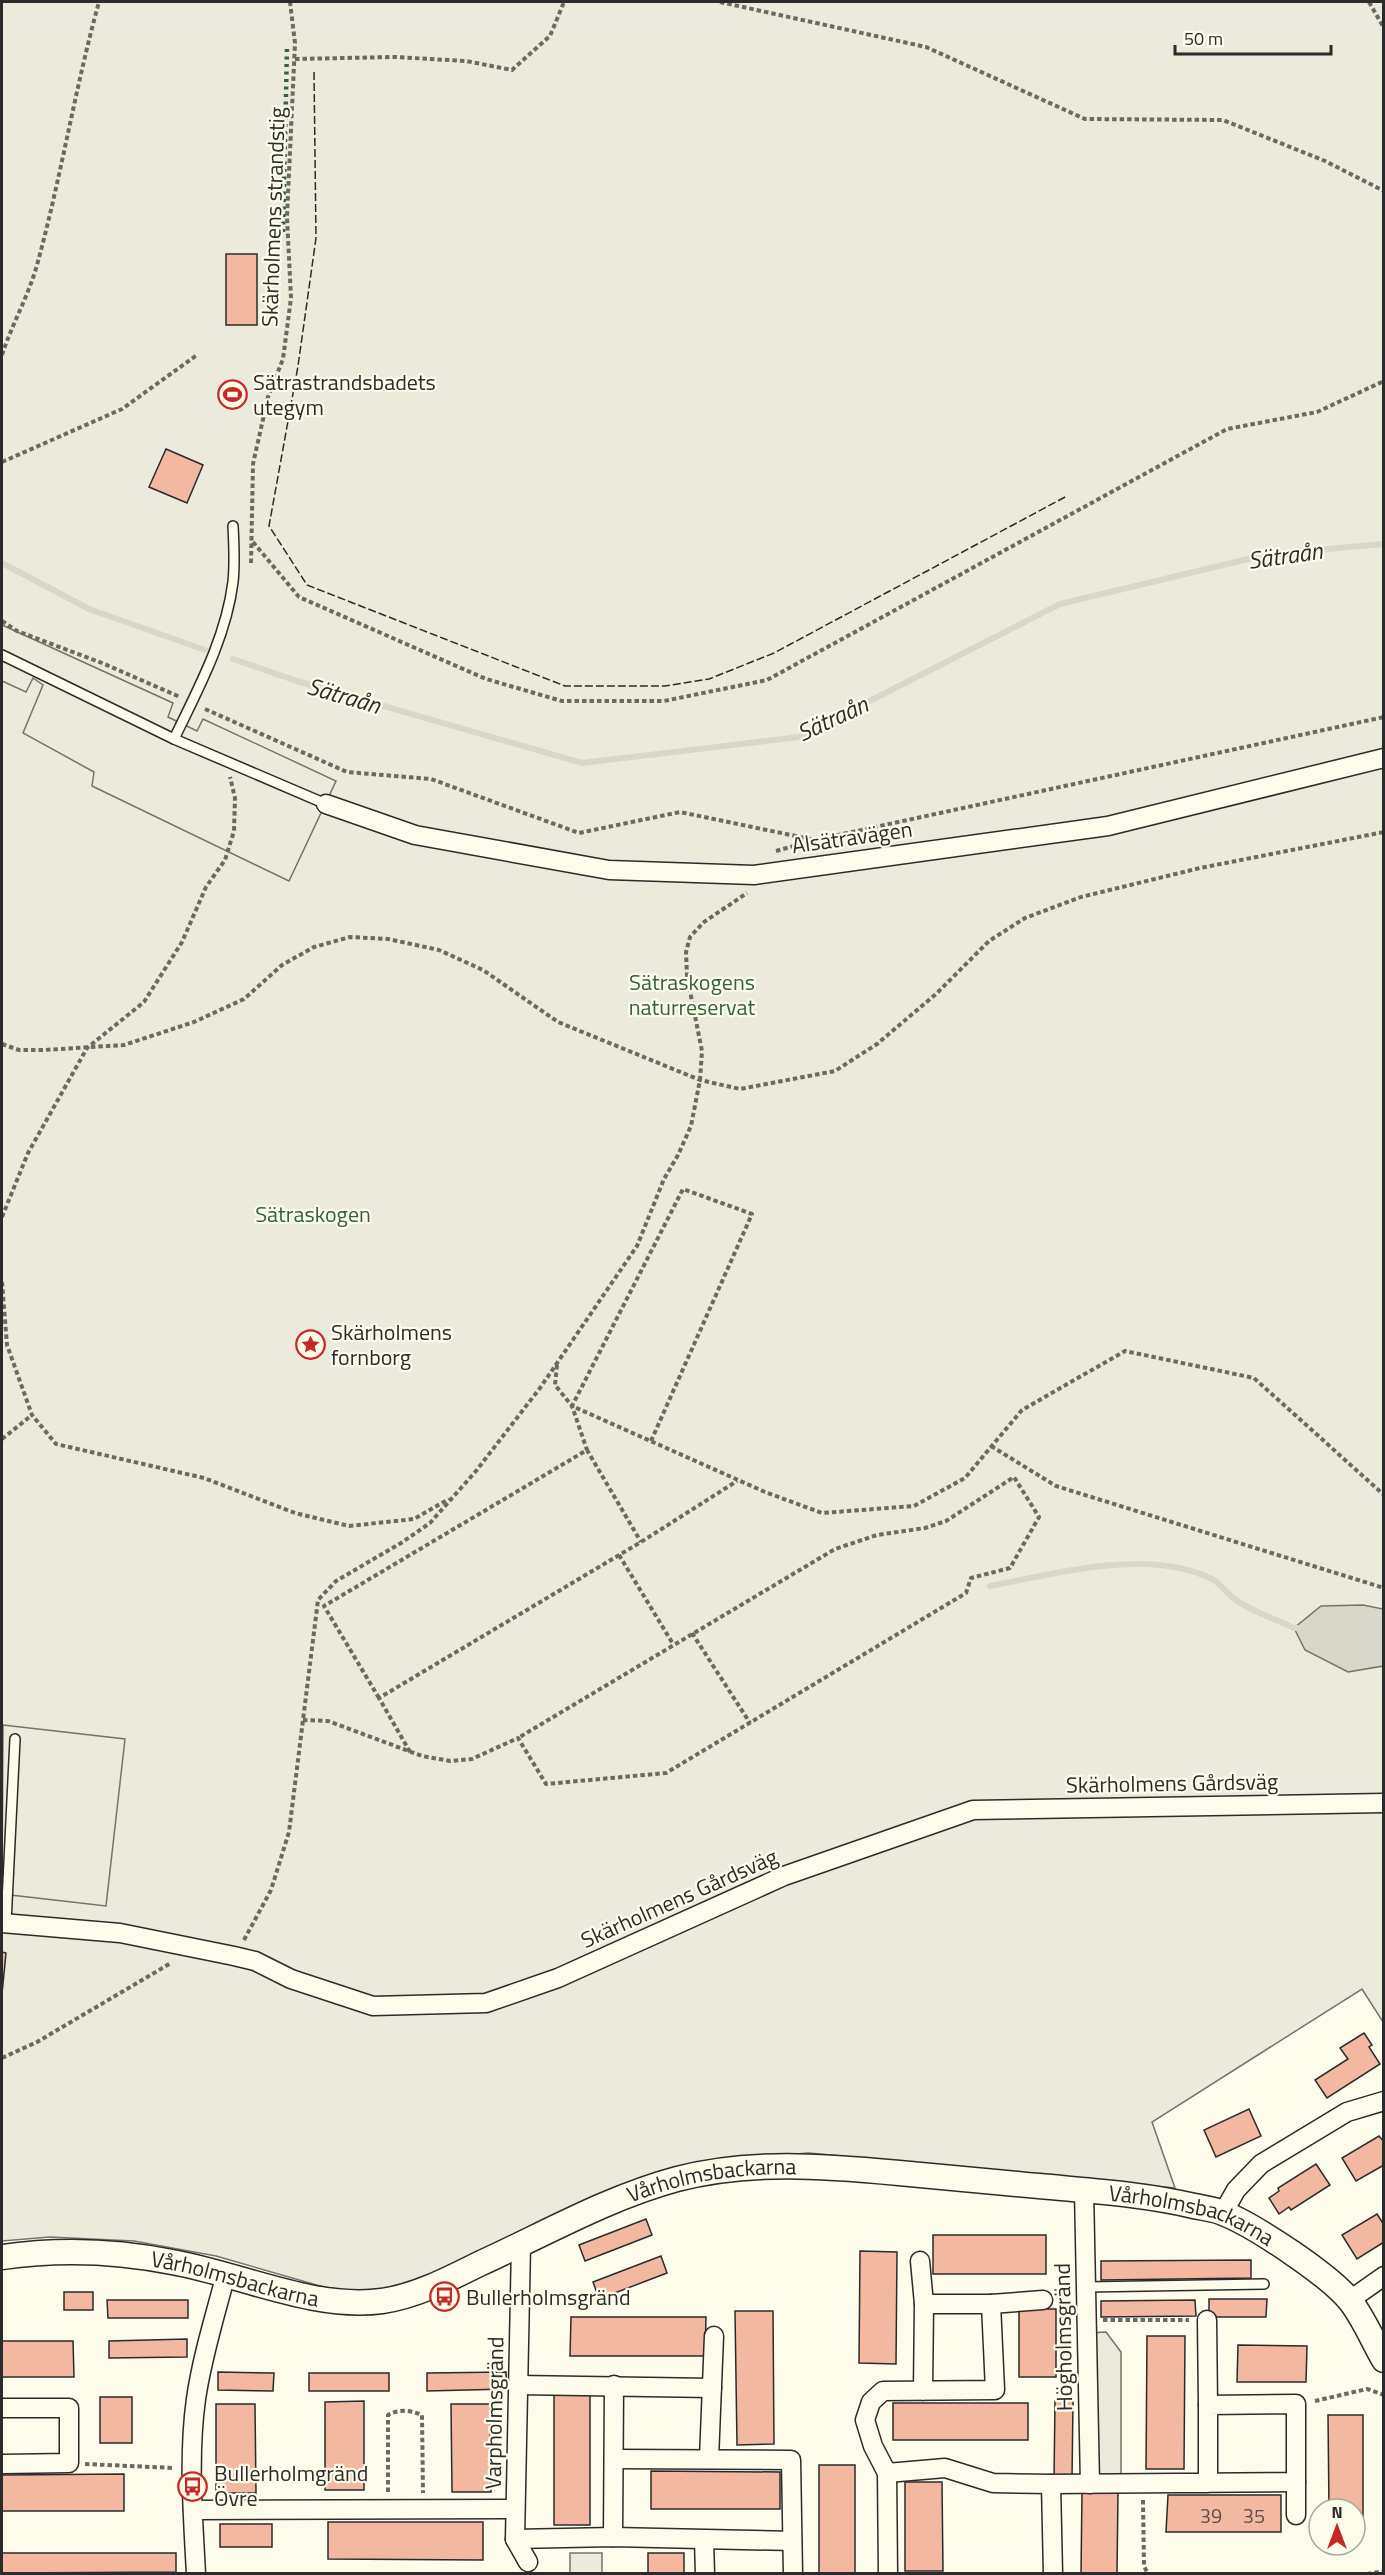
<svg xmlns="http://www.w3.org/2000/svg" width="1385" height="2575" font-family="'Titillium Web',sans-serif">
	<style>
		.green { fill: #ecebdb; stroke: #74746e; stroke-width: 1.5 }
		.parking { fill: #eceadb; stroke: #74746e; stroke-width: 1.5 }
		.water { fill: #d8d7c9; stroke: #74746e; stroke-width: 1.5 }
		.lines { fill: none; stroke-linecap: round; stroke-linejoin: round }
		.stream { stroke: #d8d7c9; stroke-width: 6 }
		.building { fill: #f2b8a0; stroke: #2b2b2b; stroke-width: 1.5 }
		.service-casing { stroke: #2b2b2b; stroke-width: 12 }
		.minor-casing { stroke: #2b2b2b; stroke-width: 21 }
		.tertiary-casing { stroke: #2b2b2b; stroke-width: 27 }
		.path { stroke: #6a6964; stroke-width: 4; stroke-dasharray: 4.5 3; stroke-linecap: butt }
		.service { stroke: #fdfbea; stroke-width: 9 }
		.minor { stroke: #fdfbea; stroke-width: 18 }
		.tertiary { stroke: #fdfbea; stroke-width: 24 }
		.hedge { stroke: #34623c; stroke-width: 4.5; stroke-dasharray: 3 4.5; stroke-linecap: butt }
		.fence { stroke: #2b2b2b; stroke-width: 1.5; stroke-dasharray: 8 3; stroke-linecap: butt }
		.labels { text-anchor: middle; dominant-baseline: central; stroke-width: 4.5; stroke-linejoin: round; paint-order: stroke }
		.number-label { font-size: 20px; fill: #5d4e48 }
		.street-label { font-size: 22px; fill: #2b2b2b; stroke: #fdfbea }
		.poi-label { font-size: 22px; fill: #2b2b2b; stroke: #fdfbea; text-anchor: start }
		.park-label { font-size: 22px; fill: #34623c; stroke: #fdfbea }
		.water-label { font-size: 24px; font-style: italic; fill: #2b2b2b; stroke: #fdfbea }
	</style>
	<rect width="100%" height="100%" fill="#fdfbea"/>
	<path class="green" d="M2,2H1383V2022L1362,1989L1152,2122L1175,2188L809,2153L722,2159L655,2173L502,2240L420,2280L396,2287L363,2291L327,2288L216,2256L134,2241L50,2237L2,2241Z"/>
	<g class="parking">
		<path d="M2,625L173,703L168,717L197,731L203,719L336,781L289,881L92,786L94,772L23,733L43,685L33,678L26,692L2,681Z"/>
		<path d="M3,1725L125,1739L106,1906L2,1894Z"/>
		<path d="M1106,2332L1121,2352V2484H1090L1086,2333Z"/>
		<rect x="570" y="2553" width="32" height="20"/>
	</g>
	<path class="water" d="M1363,1605L1383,1609V1666L1348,1672L1305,1650L1294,1628L1321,1606Z"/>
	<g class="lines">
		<g class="stream">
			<path d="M2,563L89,609L205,650"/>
			<path d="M233,659L297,681L582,763L799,737L1060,604L1269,554L1384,544"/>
			<path d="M990,1586C1057,1574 1148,1547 1212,1579C1221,1584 1227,1594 1236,1600C1253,1612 1276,1619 1294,1628H1302"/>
		</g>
	</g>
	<g class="building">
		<rect x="226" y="254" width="31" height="71"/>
		<path d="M166,449L203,465L187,503L149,487Z"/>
		<path d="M2,1952L6,1953L2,1994Z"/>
		<path d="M1364,2033L1372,2045L1369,2047L1380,2064L1327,2098L1315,2080L1348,2059L1340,2048Z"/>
		<path d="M1249,2109L1261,2136L1216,2157L1204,2130Z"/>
		<path d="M1379,2136L1384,2142V2165L1356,2181L1342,2158Z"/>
		<path d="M1316,2164L1330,2185L1291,2210L1289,2207L1279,2214L1269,2198L1279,2191L1278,2188Z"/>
		<path d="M1377,2214L1384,2225V2242L1357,2259L1342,2235Z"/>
		<path d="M646,2219L652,2235L585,2261L579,2245Z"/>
		<rect x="933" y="2235" width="113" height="39"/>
		<path d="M860,2251L897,2252L896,2364L859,2363Z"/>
		<path d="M661,2256L667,2273L599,2299L593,2282Z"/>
		<path d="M1251,2260V2278L1101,2280V2261Z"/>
		<rect x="64" y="2292" width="29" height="18"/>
		<path d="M1209,2299H1267L1266,2317H1209Z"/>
		<path d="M107,2300H188V2318H108Z"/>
		<path d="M1195,2300L1196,2316L1101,2317V2301Z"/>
		<rect x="1019" y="2309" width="37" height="68"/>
		<path d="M735,2311H773L774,2444L737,2445Z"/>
		<path d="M571,2317H706L705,2356H570Z"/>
		<path d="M1147,2336H1185L1184,2469H1146Z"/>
		<path d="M187,2339V2357L109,2358V2341Z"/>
		<path d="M2,2341H73L74,2377H2Z"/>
		<path d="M1238,2345L1307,2346L1306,2382H1237Z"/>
		<path d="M218,2372L274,2373L273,2391L218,2390Z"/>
		<path d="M506,2372L507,2389L427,2391V2373Z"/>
		<rect x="309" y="2373" width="80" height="18"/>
		<rect x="554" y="2393" width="36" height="132"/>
		<rect x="100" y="2397" width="32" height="46"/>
		<path d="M364,2401V2490H325V2402Z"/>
		<path d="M1055,2401H1073L1072,2480H1054Z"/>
		<rect x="893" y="2403" width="135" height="37"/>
		<path d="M216,2404H255L256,2493H216Z"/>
		<path d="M451,2404H490L491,2492H452Z"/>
		<path d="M1328,2415H1363V2526H1355V2509H1329Z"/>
		<rect x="819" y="2465" width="36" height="109"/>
		<path d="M651,2471L780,2472V2509H651Z"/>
		<path d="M124,2474V2511H2V2475Z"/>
		<path d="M905,2482H942L943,2571H905Z"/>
		<path d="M1082,2491L1118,2492L1117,2574H1081Z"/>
		<path d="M1168,2495H1281V2532H1166Z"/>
		<path d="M328,2522H483V2560L328,2559Z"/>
		<rect x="220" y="2524" width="52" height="23"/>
		<path d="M2,2553H176V2572L2,2573Z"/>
		<rect x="648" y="2553" width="36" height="21"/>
	</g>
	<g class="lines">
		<defs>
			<g id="service">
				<path d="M2,655L174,739L326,804"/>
				<path d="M174,739C198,689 226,638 233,582C235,563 234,544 233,526"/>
				<path d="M6,1923L15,1739"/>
				<path d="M1086,2287L1264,2284"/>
			</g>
			<g id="minor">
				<path d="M326,804L415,835L609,870L754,875L1108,826L1384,758"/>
				<path d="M2,1923L120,1933L234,1956L255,1961L291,1979L373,2006L486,2003L558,1978L784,1876L973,1810L1384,1803"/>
				<path d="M1084,2190L1090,2484"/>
				<path d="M1223,2213L1236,2190L1261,2164L1347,2112L1384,2101"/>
				<path d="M521,2245L515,2539L528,2562"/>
				<path d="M920,2261L924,2304"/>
				<path d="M1350,2300L1384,2276"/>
				<path d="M991,2304L1043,2300"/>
				<path d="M1207,2320L1208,2405"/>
				<path d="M518,2385L712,2388"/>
				<path d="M2,2408H69V2463L2,2464"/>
				<path d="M614,2459L791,2460L793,2574"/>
				<path d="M709,2459L714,2336"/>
				<path d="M887,2473L945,2468L993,2483L1051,2484L1296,2482V2404L1208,2405V2483"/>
				<path d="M1296,2482V2515"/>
				<path d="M1051,2484L1053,2574"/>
				<path d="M193,2510L515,2509"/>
				<path d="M613,2537L614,2385"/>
				<path d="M515,2539L613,2537L792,2541"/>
				<path d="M704,2540L705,2574"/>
				<path d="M196,2574C193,2516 188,2456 196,2399C202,2357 215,2316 226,2274"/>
				<path d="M888,2574L887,2473L873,2446L865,2420L871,2402L883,2391L995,2390L991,2304H924L923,2391"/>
			</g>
			<g id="tertiary">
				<path id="s1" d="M2,2257C57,2249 117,2251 172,2262C240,2274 313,2310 382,2301C416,2296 449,2279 479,2264C545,2234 607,2198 677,2179C750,2160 824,2166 899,2173C945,2177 992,2182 1039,2186C1091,2191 1144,2194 1194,2206C1203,2208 1214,2209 1223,2213C1254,2225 1331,2276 1351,2302C1364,2319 1373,2341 1384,2360"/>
			</g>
		</defs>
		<use href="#service" class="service-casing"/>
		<use href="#minor" class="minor-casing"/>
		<use href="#tertiary" class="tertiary-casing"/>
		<g class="path">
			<path d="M720,2L926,47L1085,119L1223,120L1325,161L1384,191"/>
			<path d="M1369,2L1384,28"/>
			<path d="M295,59L395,57L466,61L512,70L550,36L564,2"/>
			<path d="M2,355C12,324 28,297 37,265C61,178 75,88 99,2"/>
			<path d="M2,462L122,409L197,355"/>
			<path d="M253,542L299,597L486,679L562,701H664L767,680L1227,429L1317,412L1384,381"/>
			<path d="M251,563L253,464L268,397L283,359L291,298L287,217L295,43L290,2"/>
			<path d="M2,621L17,631L102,663L180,697"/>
			<path d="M205,709L347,772L431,779L579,833L680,812L815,840L1384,717"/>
			<path d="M776,851L815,840"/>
			<path d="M2,1044L19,1050H44L124,1045L194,1022L244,999L282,965L314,947L350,937L388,939L439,950L483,970L558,1022L700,1080L740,1089L835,1071L877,1044L936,994L989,941L1025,918L1081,897L1200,868L1384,832"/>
			<path d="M2,1217L28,1153L87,1048L144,1002L182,942L206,887L225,860L234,831L235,798L230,777"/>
			<path d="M2,1282L7,1345L32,1415L56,1444L204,1478L295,1513L349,1526L414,1519L449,1499"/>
			<path d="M557,1365L555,1385L572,1406L587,1450"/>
			<path d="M2,1439L32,1415"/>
			<path d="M651,1441L752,1214L683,1189L572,1406L765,1492L822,1513L914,1506L965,1478L1022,1410L1125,1351L1254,1378L1384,1495"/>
			<path d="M991,1446L1056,1486L1384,1588"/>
			<path d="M619,1555L673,1644"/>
			<path d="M692,1633L750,1723"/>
			<path d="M379,1698L324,1606L587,1450L641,1542"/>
			<path d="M303,1720L328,1721L422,1756L450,1761L472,1759L518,1738L546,1784L666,1773L966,1593L971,1578L1010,1568L1039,1517L1014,1477L946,1521L925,1528L877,1535L835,1549L518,1738"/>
			<path d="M410,1752L379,1698L641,1542L737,1481"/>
			<path d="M244,1940L271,1890L289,1832L318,1600L336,1581L401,1543L430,1523L476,1471L540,1388L637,1246L664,1179L678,1155L691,1126L700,1080L702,1051L687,976L686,952L690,937L704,922L747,893"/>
			<path d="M2,2058L37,2042L171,1963"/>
			<path d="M1103,2320H1189"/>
			<path d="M1315,2401L1367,2389L1384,2395"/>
			<path d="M85,2464L174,2468"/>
			<path d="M388,2492V2415C399,2409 410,2410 422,2415L423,2493"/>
			<path d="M1143,2500L1144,2566L1148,2574"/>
			<path d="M1367,2574L1384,2571"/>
		</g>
		<use href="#service" class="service"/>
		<use href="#minor" class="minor"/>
		<use href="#tertiary" class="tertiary"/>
		<path class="hedge" d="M283,232L287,48"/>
		<path class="fence" d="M314,72L316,238L298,366L269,526L307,585L565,686H665L709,679L774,653L1067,496"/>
	</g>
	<defs>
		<symbol id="stadium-ring" viewBox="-11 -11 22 22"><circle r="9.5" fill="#fdfbea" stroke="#c62828" stroke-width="1.5"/><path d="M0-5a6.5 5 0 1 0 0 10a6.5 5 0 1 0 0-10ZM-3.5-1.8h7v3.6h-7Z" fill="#c62828"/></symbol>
		<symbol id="sight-ring" viewBox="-11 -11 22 22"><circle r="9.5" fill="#fdfbea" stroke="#c62828" stroke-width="1.5"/><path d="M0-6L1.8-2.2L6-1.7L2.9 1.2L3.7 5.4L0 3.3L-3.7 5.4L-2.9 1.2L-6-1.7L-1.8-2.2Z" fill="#c62828"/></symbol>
		<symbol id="bus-ring" viewBox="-11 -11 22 22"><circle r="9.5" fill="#fdfbea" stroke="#c62828" stroke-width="1.5"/><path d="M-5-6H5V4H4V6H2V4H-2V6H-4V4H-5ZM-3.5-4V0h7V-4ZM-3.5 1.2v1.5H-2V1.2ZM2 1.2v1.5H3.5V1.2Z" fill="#c62828"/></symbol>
	</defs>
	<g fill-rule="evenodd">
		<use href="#stadium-ring" x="216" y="378" width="33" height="33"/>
		<use href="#sight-ring" x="294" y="1328" width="33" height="33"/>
		<use href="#bus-ring" x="428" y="2280" width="33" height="33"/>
		<use href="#bus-ring" x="176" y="2470" width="33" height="33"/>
	</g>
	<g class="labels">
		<g class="number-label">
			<text x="1211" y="2515">39</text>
			<text x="1254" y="2515">35</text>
		</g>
		<g class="street-label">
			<text transform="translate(273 217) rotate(-88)">Skärholmens strandstig</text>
			<text transform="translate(852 837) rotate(-8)">Alsätravägen</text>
			<text transform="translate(1172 1783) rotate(-1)">Skärholmens Gårdsväg</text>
			<text transform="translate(679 1898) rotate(-24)">Skärholmens Gårdsväg</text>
			<text stroke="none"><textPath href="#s1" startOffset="740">Vårholmsbackarna</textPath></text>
			<text stroke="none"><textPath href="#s1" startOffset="1226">Vårholmsbackarna</textPath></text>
			<text stroke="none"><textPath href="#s1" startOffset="236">Vårholmsbackarna</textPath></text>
			<text transform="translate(1063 2337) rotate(-91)">Högholmsgränd</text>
			<text transform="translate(494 2413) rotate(-89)">Varpholmsgränd</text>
		</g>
		<g class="poi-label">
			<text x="253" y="382">Sätrastrandsbadets<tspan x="253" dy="25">utegym</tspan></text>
			<text x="331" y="1332">Skärholmens<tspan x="331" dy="25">fornborg</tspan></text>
			<text x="466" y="2297">Bullerholmsgränd</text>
			<text x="214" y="2473">Bullerholmgränd<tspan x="214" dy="25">Övre</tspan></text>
		</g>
		<g class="park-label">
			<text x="692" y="982">Sätraskogens<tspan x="692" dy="25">naturreservat</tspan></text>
			<text x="313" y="1214">Sätraskogen</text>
		</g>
		<g class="water-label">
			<text transform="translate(1285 555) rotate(-8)">Sätraån</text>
			<text transform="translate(344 695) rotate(16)">Sätraån</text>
			<text transform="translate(832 718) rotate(-25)">Sätraån</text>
		</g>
	</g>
	<rect width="1385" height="2575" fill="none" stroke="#2b2b2b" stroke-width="6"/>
	<g transform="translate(1337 2527)"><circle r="28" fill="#fdfbea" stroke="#a9a89e" stroke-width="1.5"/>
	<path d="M0-4.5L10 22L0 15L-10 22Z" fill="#c62828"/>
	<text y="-9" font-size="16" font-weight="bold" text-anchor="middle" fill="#2b2b2b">N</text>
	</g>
	<path d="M1175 45v9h156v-9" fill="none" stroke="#2b2b2b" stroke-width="3"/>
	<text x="1184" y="45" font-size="18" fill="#2b2b2b" stroke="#fdfbea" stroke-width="4.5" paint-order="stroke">50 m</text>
</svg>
